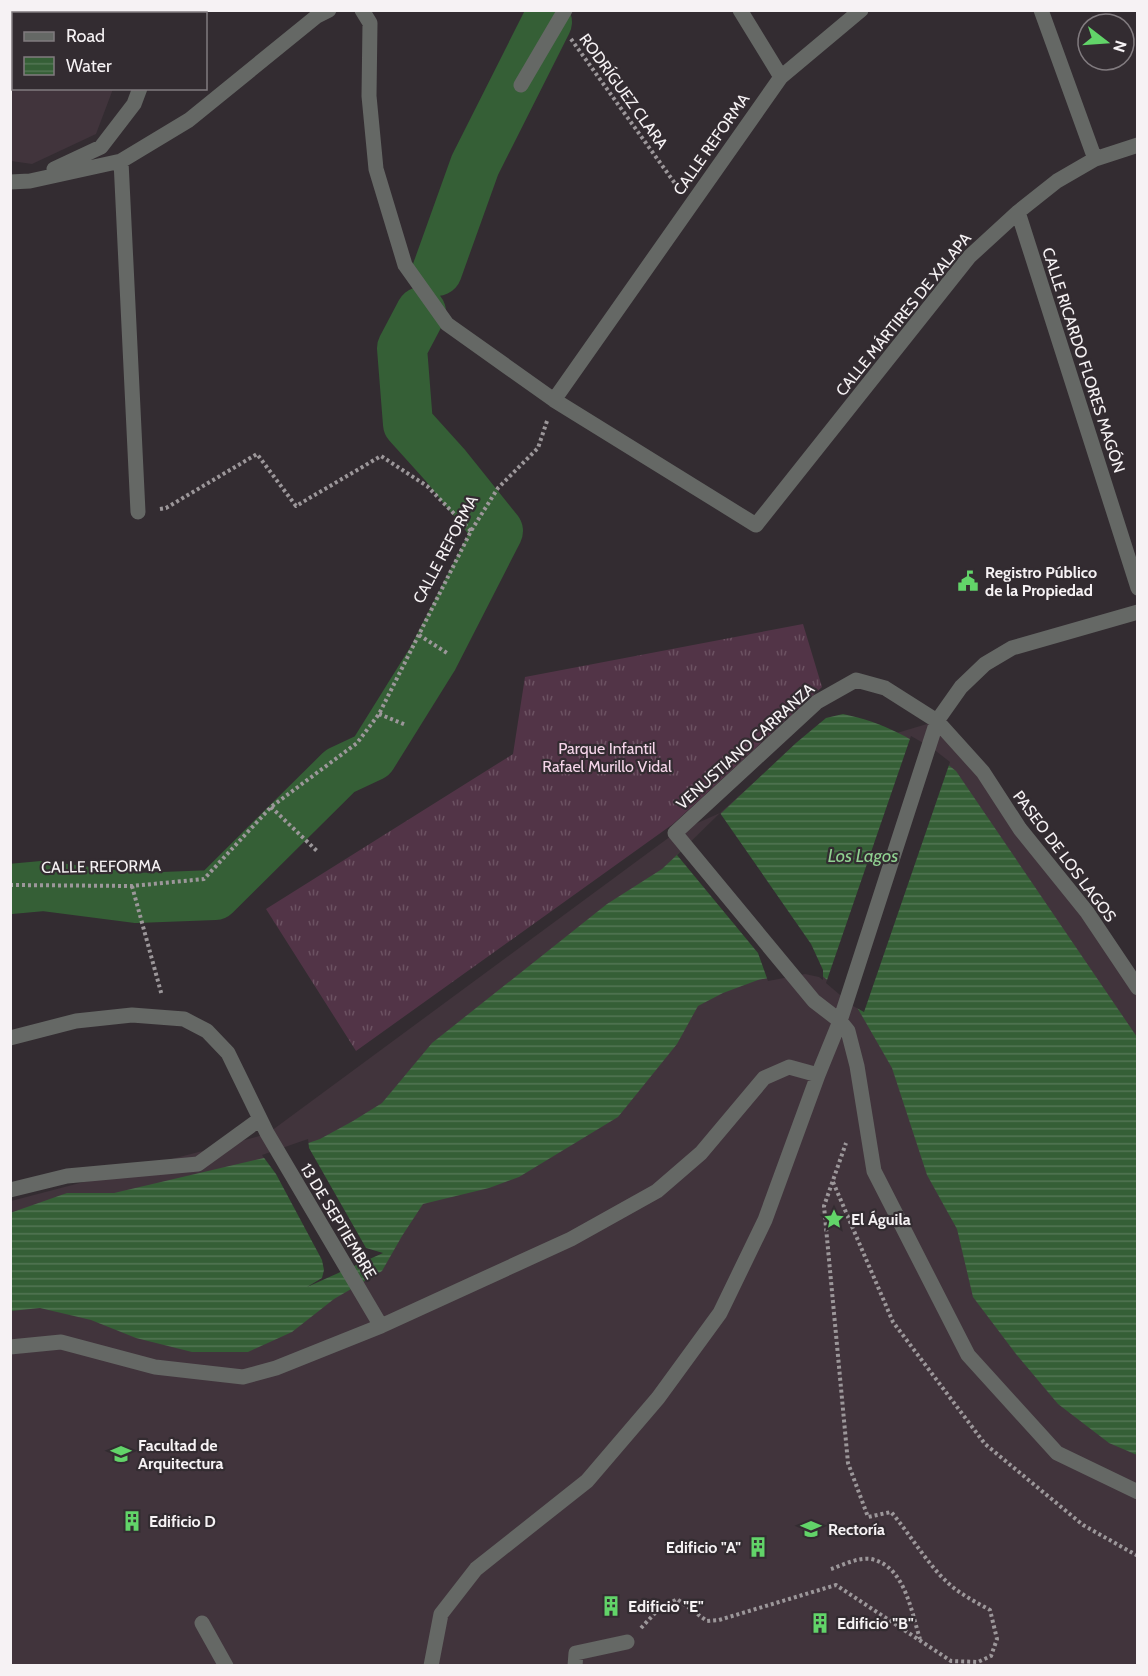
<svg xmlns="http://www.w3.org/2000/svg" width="1148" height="1676" viewBox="0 0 1148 1676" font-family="Cabin,sans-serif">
  <defs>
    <pattern id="grass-tufts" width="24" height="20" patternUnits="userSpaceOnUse" patternTransform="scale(1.5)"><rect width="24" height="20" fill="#523447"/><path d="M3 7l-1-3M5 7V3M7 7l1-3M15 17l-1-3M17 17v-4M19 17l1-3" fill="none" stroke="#6c5262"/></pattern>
    <pattern id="water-rules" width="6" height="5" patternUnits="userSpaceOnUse" patternTransform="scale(1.5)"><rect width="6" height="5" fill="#355f36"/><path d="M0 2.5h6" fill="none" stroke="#537654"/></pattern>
  </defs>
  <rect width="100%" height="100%" fill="#332c31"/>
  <path fill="#41343c" d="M10 11H144L142 14H14V88L113 89 96 134 32 164 11 161Z
    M937 721 1137 989V1665L11 1666V1201L267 1134 675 833 720 813 766 772Z"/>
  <path fill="url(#grass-tufts)" d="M803 624 822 687 673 824 356 1051 266 909 513 754 525 677Z"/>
  <path fill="url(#water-rules)" d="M843 714C887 723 922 743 956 771L1137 1037V1455L1109 1443 1058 1404 1016 1354 973 1297 957 1229 927 1175 892 1068 854 1002 820 974 805 971 758 980 723 993 698 1006 677 1044 618 1117 519 1177 489 1188 423 1204 402 1236 382 1271 334 1299 292 1332 248 1352H192L136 1338 91 1320 40 1308 11 1311 10 1213 67 1193H114L264 1158 320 1139 353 1121 382 1103 432 1043 607 904 662 869 796 743 826 718Z"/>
  <path fill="#332c31" d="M911 736 932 748 950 762 864 1012 853 1006 826 983Z
    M720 813 811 944 823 970V980L819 977 805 974 768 981 758 953 677 855Z
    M308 1139 309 1148 366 1248 383 1253 307 1287 322 1278 324 1270 322 1260 276 1174 262 1155Z"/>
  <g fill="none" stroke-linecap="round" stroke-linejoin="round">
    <path stroke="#355f36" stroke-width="50" d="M437 271 475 165 547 22
      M10 889 43 886 136 898 215 895 340 771 372 756 433 658 498 531 445 465 408 424 402 348 421 312"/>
    <path stroke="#9c979a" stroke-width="4" stroke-dasharray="3 3" stroke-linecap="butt" d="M571 39 679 189
      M160 509 166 508 257 454 296 506 381 456 427 486 471 531
      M419 635 447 653
      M379 714 406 725
      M271 807 317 851
      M10 885 132 886 204 879 271 807 357 743 379 714 471 531 498 488 538 448 547 421
      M132 886 162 996
      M833 1182 893 1322 985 1444 1083 1525 1138 1556
      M831 1569C843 1565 858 1557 871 1559 905 1566 911 1611 920 1639
      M641 1628 656 1612 677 1599 707 1621 719 1620 836 1585 951 1661 978 1662 991 1656 997 1639 990 1610C979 1604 968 1598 958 1591 932 1573 912 1536 891 1512L868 1517 848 1463 824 1206 846 1143"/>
    <path stroke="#656865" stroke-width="15" d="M362 10 370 23 369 96 376 169 405 265 447 324 554 400 756 525 969 257 1018 212 1057 181 1095 159 1138 145
      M740 10 781 77
      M1041 10 1095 159
      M167 14 169 10
      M521 85 565 10
      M121 161 138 512
      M54 169 101 147 134 104 140 88
      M10 182 30 181 121 161 189 120 317 16 329 10
      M1018 212 1138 588
      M554 400 781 77 861 10
      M1138 988 1087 912 1020 829 983 772 937 721 885 688 856 680 817 702 675 833 814 1001 840 1021 848 1031 857 1066 874 1171 968 1355 1057 1453 1138 1492
      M10 1038 76 1021 132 1015 184 1019 207 1031 228 1053 267 1133 381 1326
      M10 1190 67 1176 198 1164 260 1119
      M10 1347 61 1342 155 1367 243 1377 276 1368 381 1326 571 1239 657 1191 701 1153 764 1078 789 1067 818 1075
      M202 1623 226 1666
      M431 1666 441 1614 476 1569 587 1481 658 1398 720 1313 765 1220 818 1075 840 1021 937 721 961 687 985 664 1012 648 1138 612
      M575 1666 576 1653 627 1642"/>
  </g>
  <defs>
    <g id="civic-bare" transform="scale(1.62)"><path d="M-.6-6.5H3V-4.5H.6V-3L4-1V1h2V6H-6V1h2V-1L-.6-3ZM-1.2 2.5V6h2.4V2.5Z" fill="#62d469" stroke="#332c31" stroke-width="2.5" paint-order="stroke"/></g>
    <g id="sight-bare" transform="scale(1.62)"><path d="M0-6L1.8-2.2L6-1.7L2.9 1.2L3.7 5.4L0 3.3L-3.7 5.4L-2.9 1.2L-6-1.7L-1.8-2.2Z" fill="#62d469" stroke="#332c31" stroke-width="2.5" paint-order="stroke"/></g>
    <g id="university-bare" transform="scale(1.62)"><path d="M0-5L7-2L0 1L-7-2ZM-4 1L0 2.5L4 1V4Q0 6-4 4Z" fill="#62d469" stroke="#332c31" stroke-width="2.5" paint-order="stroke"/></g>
    <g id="building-bare" transform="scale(1.62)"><path d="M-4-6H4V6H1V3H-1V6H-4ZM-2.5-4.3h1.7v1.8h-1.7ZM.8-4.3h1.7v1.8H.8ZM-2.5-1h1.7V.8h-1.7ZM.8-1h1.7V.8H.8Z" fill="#62d469" stroke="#332c31" stroke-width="2.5" paint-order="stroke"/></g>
  </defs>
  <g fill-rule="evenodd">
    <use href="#civic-bare" x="968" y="581"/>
    <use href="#sight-bare" x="834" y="1219"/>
    <use href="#university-bare" x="121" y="1454"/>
    <use href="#building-bare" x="132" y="1521"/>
    <use href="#university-bare" x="811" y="1529"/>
    <use href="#building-bare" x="758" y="1547"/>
    <use href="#building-bare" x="611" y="1606"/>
    <use href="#building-bare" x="820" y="1623"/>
  </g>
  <g text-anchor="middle" stroke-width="4.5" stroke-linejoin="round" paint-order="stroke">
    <g font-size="16" fill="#f6f2f4" stroke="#332c31">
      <text transform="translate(624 91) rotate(54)" y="6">RODRÍGUEZ CLARA</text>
      <text transform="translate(711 144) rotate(-55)" y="6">CALLE REFORMA</text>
      <text transform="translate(903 314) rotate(-51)" y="6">CALLE MÁRTIRES DE XALAPA</text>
      <text transform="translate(1084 360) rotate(72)" y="6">CALLE RICARDO FLORES MAGÓN</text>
      <text transform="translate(445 549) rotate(-62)" y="6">CALLE REFORMA</text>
      <text transform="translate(745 746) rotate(-42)" y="6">VENUSTIANO CARRANZA</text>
      <text transform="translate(1065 856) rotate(53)" y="6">PASEO DE LOS LAGOS</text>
      <text transform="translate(101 866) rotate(-1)" y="6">CALLE REFORMA</text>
      <text transform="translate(339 1221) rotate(59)" y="6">13 DE SEPTIEMBRE</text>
    </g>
    <g font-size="16" font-weight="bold" fill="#f6f2f4" stroke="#332c31" text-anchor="start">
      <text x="985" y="578">Registro Público<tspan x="985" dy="18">de la Propiedad</tspan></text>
      <text x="851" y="1225">El Águila</text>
      <text x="138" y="1451">Facultad de<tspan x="138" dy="18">Arquitectura</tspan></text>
      <text x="149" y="1527">Edificio D</text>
      <text x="828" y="1535">Rectoría</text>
      <text x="741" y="1553" text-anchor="end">Edificio "A"</text>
      <text x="628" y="1612">Edificio "E"</text>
      <text x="837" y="1629">Edificio "B"</text>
    </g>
    <g font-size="16" fill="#f5d5e9" stroke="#332c31">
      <text x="607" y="754">Parque Infantil<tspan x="607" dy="18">Rafael Murillo Vidal</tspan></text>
    </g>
    <g font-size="18" font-style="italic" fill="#90d191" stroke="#332c31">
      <text x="863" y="862">Los Lagos</text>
    </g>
  </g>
  <rect width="1148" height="1676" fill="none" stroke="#f6f2f4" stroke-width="24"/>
  <rect x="12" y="12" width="195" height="78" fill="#332c31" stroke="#817b7f" stroke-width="1.5"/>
  <rect x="24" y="32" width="30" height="9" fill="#656865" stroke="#817b7f" stroke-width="1.5"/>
  <text x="66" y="42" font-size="18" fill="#f6f2f4">Road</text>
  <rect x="24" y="57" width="30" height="18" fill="url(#water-rules)" stroke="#817b7f" stroke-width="1.5"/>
  <text x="66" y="72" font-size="18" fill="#f6f2f4">Water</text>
  <g transform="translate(1106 42) rotate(107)"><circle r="28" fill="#332c31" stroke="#817b7f" stroke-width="1.5"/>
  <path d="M0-4.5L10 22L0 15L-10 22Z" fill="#62d469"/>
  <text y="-9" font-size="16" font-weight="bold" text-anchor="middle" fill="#f6f2f4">N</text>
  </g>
</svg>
